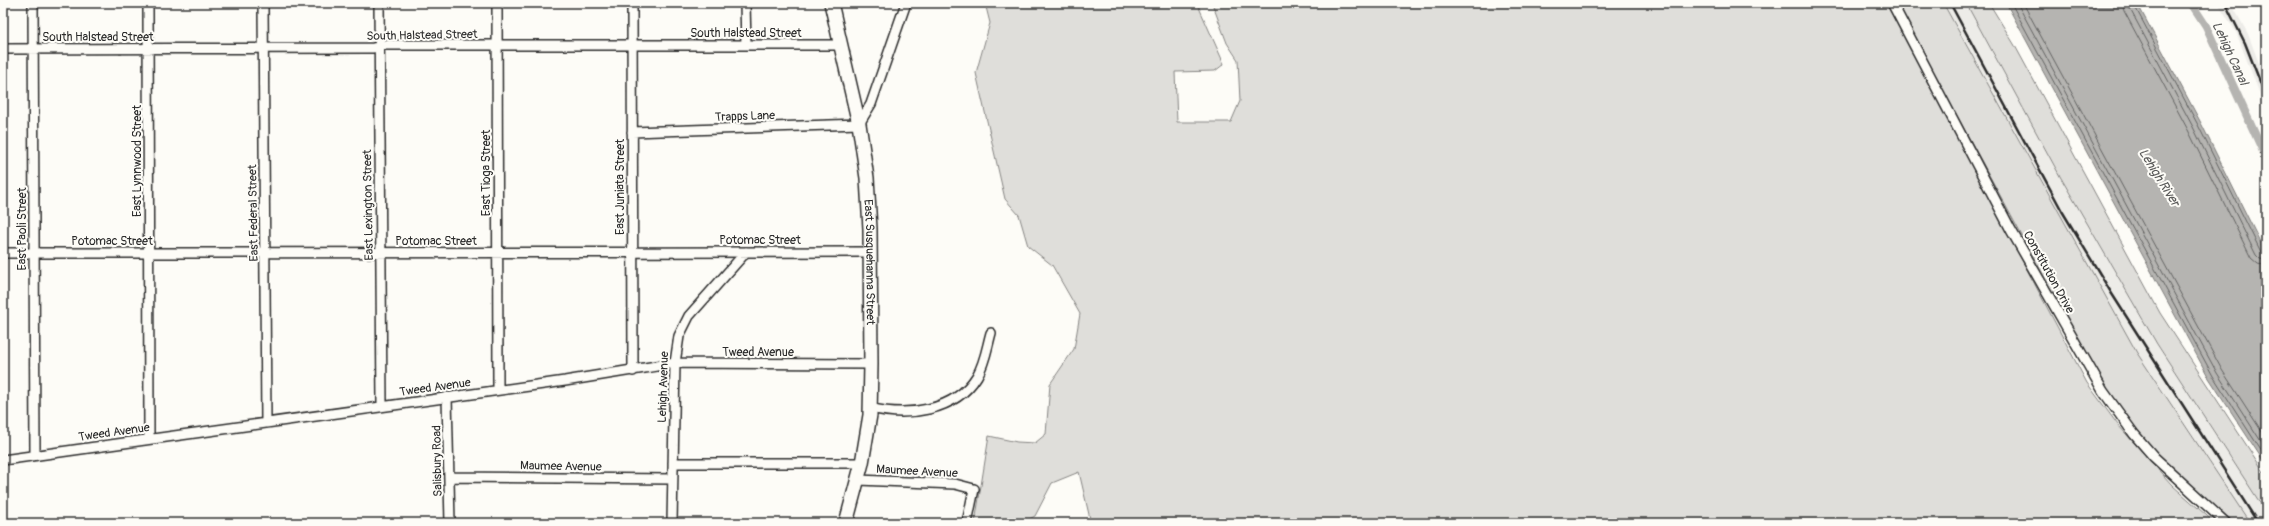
<svg xmlns="http://www.w3.org/2000/svg" width="2269" height="526" viewBox="0 0 2269 526" font-family="Pangolin,sans-serif">
  <rect width="100%" height="100%" fill="#fdfcf7"/>
  <filter id="ink" filterUnits="userSpaceOnUse"><feTurbulence type="fractalNoise" baseFrequency=".025" numOctaves="2"/><feDisplacementMap in="SourceGraphic" scale="8" xChannelSelector="R" yChannelSelector="G"/><feConvolveMatrix kernelMatrix="1 2 1 2 8 2 1 2 1" color-interpolation-filters="sRGB"/></filter>
  <g filter="url(#ink)">
    <path fill="#edece8" d="M1943 3H1966L2061 178 2157 344 2266 512V523H2250L2137 353Z
      M2218 3H2231L2248 34 2266 82V110L2236 32Z"/>
    <path fill="#dfdeda" stroke="#858482" d="M985 3H1197L1224 64 1215 71 1175 72 1177 122H1231L1240 101 1238 60 1227 43 1212 3H1886L2087 383 2118 425 2172 485 2215 523H1091L1079 472 1052 483 1035 516 1022 523H975L989 436 1017 442 1035 443 1046 434 1050 384 1074 349 1080 314 1052 265 1028 246 1019 215 1005 199 976 73 990 23Z
      M1896 3H1943L2137 353 2250 523H2233L2152 450 2100 380Z
      M1966 3H1989L2014 44 2160 313 2266 475V512L2157 344 2061 178Z"/>
    <path fill="#b5b4b1" stroke="#7e7d7b" d="M2006 3H2137L2201 123 2266 254V465L2209 378Z"/>
    <g fill="none" stroke-linecap="round" stroke-linejoin="round">
      <path stroke="#626261" stroke-width="1" d="M2011 3 2213 376 2266 458
        M2017 3 2217 373 2266 449
        M2023 3 2222 370 2266 438
        M2122 3 2124 11 2188 130 2251 258 2258 264 2266 266
        M2128 3 2130 9 2193 127 2256 255 2260 259 2266 260
        M2133 3 2198 125 2261 252 2266 255"/>
      <path stroke="#b5b4b1" stroke-width="8" d="M2191 3 2206 26 2266 158"/>
      <g stroke="#2b2b2b" stroke-width="12">
        <path id="minor" d="M33 3 35 455
          M148 3 149 439
          M263 3 266 423
          M379 3 382 406
          M497 3 498 390
          M632 3 633 371
          M745 3 746 45
          M1892 3 2011 230 2103 391 2134 434 2154 457 2226 523
          M3 49 373 48 385 45H841
          M632 132 859 124 871 104 906 3
          M3 253 870 252
          M447 397 450 523
          M870 408C907 417 955 412 977 376 985 363 987 347 991 333
          M3 460 565 381 675 363 871 364
          M673 463H862
          M449 477 672 479
          M858 480 955 484 974 489 967 523
          M672 523 675 363 679 336 689 316 746 252"/>
      </g>
      <g stroke="#2b2b2b" stroke-width="16">
        <g id="secondary">
          <path id="s1" d="M831 3 859 124 867 178 870 229 871 364 870 415 862 463 846 523"/>
        </g>
      </g>
      <use href="#minor" stroke="#fdfcf7" stroke-width="9"/>
      <use href="#secondary" stroke="#fdfcf7" stroke-width="13"/>
      <path stroke="#2b2b2b" stroke-width="2.5" d="M1950 3 2062 211 2112 294 2258 523
        M2225 3 2245 43 2266 97"/>
    </g>
  </g>
  <g text-anchor="middle" stroke-width="4" stroke-linejoin="round" paint-order="stroke">
    <g font-size="12" fill="#2b2b2b" stroke="#fdfcf7">
      <text x="746" y="37">South Halstead Street</text>
      <text transform="translate(422 35) rotate(-1)" y="4">South Halstead Street</text>
      <text x="98" y="41">South Halstead Street</text>
      <text transform="translate(745 116) rotate(-2)" y="4">Trapps Lane</text>
      <text transform="translate(137 161) rotate(-90)" y="4">East Lynnwood Street</text>
      <text transform="translate(486 173) rotate(-90)" y="4">East Tioga Street</text>
      <text transform="translate(620 187) rotate(-90)" y="4">East Juniata Street</text>
      <text transform="translate(368 205) rotate(-91)" y="4">East Lexington Street</text>
      <text transform="translate(253 213) rotate(-91)" y="4">East Federal Street</text>
      <text transform="translate(22 229) rotate(-90)" y="4">East Paoli Street</text>
      <text x="760" y="244">Potomac Street</text>
      <text x="112" y="245">Potomac Street</text>
      <text x="436" y="245">Potomac Street</text>
      <text dy="4" stroke="none"><textPath href="#s1" startOffset="263">East Susquehanna Street</textPath></text>
      <text transform="translate(2049 272) rotate(61)" y="4">Constitution Drive</text>
      <text x="758" y="356">Tweed Avenue</text>
      <text transform="translate(435 387) rotate(-8)" y="4">Tweed Avenue</text>
      <text transform="translate(663 387) rotate(-88)" y="4">Lehigh Avenue</text>
      <text transform="translate(114 432) rotate(-8)" y="4">Tweed Avenue</text>
      <text transform="translate(437 461) rotate(-91)" y="4">Salisbury Road</text>
      <text transform="translate(561 466) rotate(1)" y="4">Maumee Avenue</text>
      <text transform="translate(917 471) rotate(3)" y="4">Maumee Avenue</text>
    </g>
    <g font-size="13" font-style="italic" fill="#5b5b5a" stroke="#fdfcf7">
      <text transform="translate(2231 53) rotate(65)" y="5">Lehigh Canal</text>
      <text transform="translate(2160 177) rotate(58)" y="5">Lehigh River</text>
    </g>
  </g>
  <rect width="2269" height="526" fill="none" stroke="#fdfcf7" stroke-width="16"/>
  <rect x="8" y="8" width="2253" height="510" fill="none" stroke="#2b2b2b" stroke-width="1.5" filter="url(#ink)"/>
</svg>
